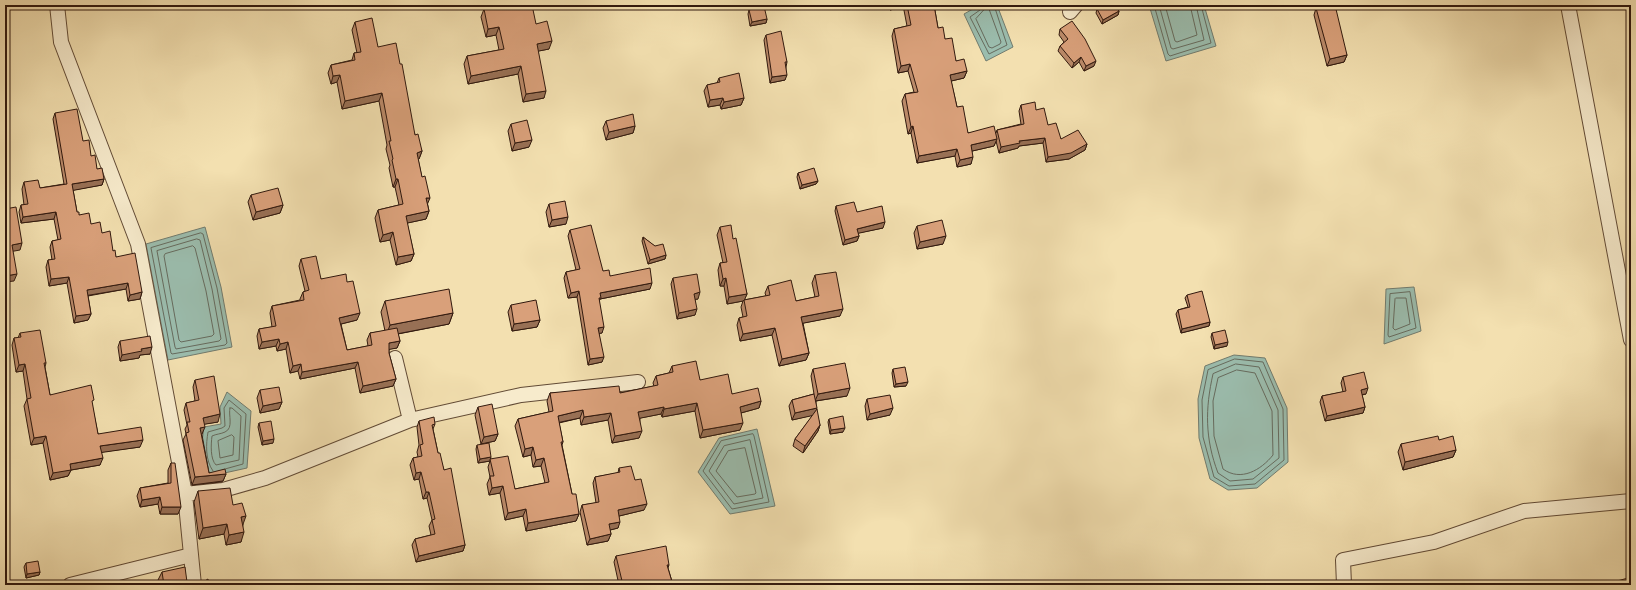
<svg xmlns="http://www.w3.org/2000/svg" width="1636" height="590" viewBox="0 0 1636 590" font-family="'IM FELL French Canon',serif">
  <rect width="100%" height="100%" fill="#f3e0b0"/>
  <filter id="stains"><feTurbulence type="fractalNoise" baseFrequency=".005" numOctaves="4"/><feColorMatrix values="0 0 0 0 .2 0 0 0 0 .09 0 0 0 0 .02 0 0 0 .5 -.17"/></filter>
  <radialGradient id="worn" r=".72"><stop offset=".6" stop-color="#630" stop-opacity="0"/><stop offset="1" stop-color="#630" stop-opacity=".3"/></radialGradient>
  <path fill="#9bbdae" stroke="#717b6e" d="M980 5H997L1013 47 986 61 964 14Z
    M1149 5H1204L1216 46 1166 61Z
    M205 227 221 287 232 347 168 360 146 244Z
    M1414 287 1421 331 1384 344 1386 289Z
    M1234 355 1265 358 1287 408 1288 462 1257 488 1228 490 1210 479 1199 438 1198 399 1205 366Z
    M227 392 251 411 247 468 211 476 204 466 202 442 204 427 221 424 220 407Z
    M757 429 775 506 730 514 698 472 719 438Z"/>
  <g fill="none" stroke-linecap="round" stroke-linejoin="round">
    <path stroke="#666b5e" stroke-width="1" d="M981 5 980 10 970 17 989 54 1007 45 994 5
      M1154 5 1168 54 1170 56 1211 43 1201 5
      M1159 5 1171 48 1173 49 1204 40 1196 5
      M1165 5 1175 41 1177 42 1197 35 1190 5
      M986 8 989 9 1001 42 1000 44 992 48 989 47 976 19Z
      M201 233 203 234 217 288 227 343 225 345 172 354 171 353 151 248Z
      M197 239 200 240 212 289 221 339 219 341 176 349 175 347 157 251Z
      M193 246 195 248 206 291 214 334 212 336 181 342 179 340 164 256 165 254Z
      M1410 292 1416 328 1389 337 1388 335 1390 294Z
      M1396 298H1406L1410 324 1395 330 1393 328 1395 299Z
      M1235 359 1263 362 1283 409 1284 460 1255 484 1229 486 1214 477 1203 437 1202 400 1208 370Z
      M1236 364 1259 367 1278 410 1279 458 1253 479 1230 481 1218 473C1205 439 1205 409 1213 374Z
      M1237 370 1255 373 1272 411 1273 455C1261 470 1241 482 1223 469L1214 436 1213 401 1218 378Z
      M230 408H232L241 416 239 460 216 465C210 459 211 444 212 436 216 434 221 434 225 432 234 428 228 415 230 408Z
      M753 434 754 436 769 502 732 509 703 471 721 441Z
      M232 435 234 437 233 455 220 458 218 441Z
      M750 440 763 498 734 504 709 471 724 446Z
      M745 448 756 493 755 494 737 497 716 471 728 451Z
      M213 471C205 460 206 444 208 432L222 428 225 426 224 408 229 400 246 414 243 464 225 469"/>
    <g stroke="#624b36" stroke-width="16">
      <path id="minor" d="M57 5 61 42 138 244 185 494 194 585
        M1568 5 1631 340
        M1070 12 1076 5
        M395 358 410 420
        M185 494 223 490 265 478 410 420 521 395 638 382
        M70 585 191 555
        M1344 585 1343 560 1434 542 1524 511 1631 501"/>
    </g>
    <use href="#minor" stroke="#f7ebcc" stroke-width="14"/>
  </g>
  <path fill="#bb8a69" stroke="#31190e" d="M889 5H934L938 28 945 39 956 61 967 71 964 78 951 81 957 107 968 133H996L997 130 1021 124 1019 111 1021 105 1036 110 1048 125 1061 139 1087 144 1085 150 1069 159 1046 162 1043 143 1019 146 1018 148 999 153 996 141 994 146 972 151 971 164 957 167 955 156 917 163 911 133 908 134 902 101 905 94 914 92 908 71 898 73 892 36 894 29 907 26 903 5 902 7 890 10Z
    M1316 8 1347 55 1344 62 1327 66 1314 15Z
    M484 9 536 24 549 49 538 51 544 98 523 102 518 74 468 84 464 64 467 56 499 50 496 35 486 37 481 17Z
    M1097 9 1119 11 1118 15 1102 24 1096 13Z
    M749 10 767 19 766 23 750 26 748 14Z
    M355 22 378 47 422 151 419 159H418L429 211 426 219 407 223 414 254 411 261 396 265 390 240 380 242 375 218 378 210 399 205 395 187H393L389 168 390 165 386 149 387 145 379 101 342 109 337 82 331 84 328 73 331 65 352 60 354 53H357L352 30Z
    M1060 29 1094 66 1084 71 1079 62 1072 68 1058 51 1060 46 1064 42 1059 35Z
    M766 35 787 62 786 67 785 80 770 83 764 40Z
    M719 78 744 98 741 105 721 109 720 105 708 107 704 91 707 85 717 83Z
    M55 113 83 141 97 169 104 179 102 185 73 190 77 212 79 215 91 224 102 233 113 251 116 257 142 292 140 299 128 301 126 289 88 296 91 314 88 320 74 323 67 283 49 286 46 267 48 260H52L50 247 52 241 58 240 54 219 21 223 19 212 21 205H24L22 189 24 182 40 188 64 184 53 119Z
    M606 121 635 126 633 133 606 140 603 128Z
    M511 124 529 147 512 151 508 131Z
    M798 173 818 181 816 184 800 189 797 177Z
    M251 195 283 205 280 213 253 220 248 202Z
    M549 204 566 224 549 227 546 212Z
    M836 206 857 212 883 228 858 233 859 236 857 241 843 245 835 211Z
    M917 226 943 244 917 249 914 233Z
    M720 227 733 239 747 294 744 300 766 296 765 293 768 286 796 301 815 297 812 283 815 275 840 316 803 323 809 353 806 360 779 366 772 335 740 341 737 325 739 318 743 317 741 307 743 301 727 304 724 286H720L718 270 720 263H723L717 235Z
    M570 230 603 271 610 276 650 289 600 299 599 301 602 333H599L602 362 588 365 577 297 568 298 564 278 566 272 576 270 568 236Z
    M643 237 666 255 665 259 648 264 642 241Z
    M301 259 321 279 347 282 357 320 341 324 347 350 368 346 367 340 370 333 385 331 381 312 385 301 453 313 449 324 398 334 400 341 397 348 389 349V353L396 379 393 386 360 393 355 368 300 379 298 371 290 373 286 349 277 351 276 346 259 349 257 336 259 329 272 327 270 313 272 306 300 300V299L303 292 305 291 299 266Z
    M673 278 698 299H695V315L677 319 671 284Z
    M1187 295 1210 322 1209 326 1181 333 1176 314 1178 310 1188 307 1185 298Z
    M511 305 540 320 537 327 512 331 508 312Z
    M20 333 46 363 45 367 50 395 92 405 98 434 140 447 101 452 100 465 71 470 68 476 50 480 43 443 31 445 24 406 27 399 23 371 16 372 12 345 14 338H18Z
    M1212 333 1227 346 1214 349 1211 337Z
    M120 341 150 354 140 355 139 358 120 361 118 347Z
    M672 366 700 380 732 394 761 401 759 408 741 413 740 430 700 438 695 411 662 417 661 414 640 418 639 438 612 443 608 420 581 425 580 418 559 423 563 442 562 445 572 494 579 514 576 521 526 531 523 516 505 520 500 493 489 495 487 484 490 477 488 467 490 461 478 463 476 449 477 445 491 459 515 489 545 483 541 466 533 467 531 455 523 457 515 426 518 419 549 412 547 401 550 393H620L654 386 653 383 656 376 669 373Z
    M813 369 847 396 816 401V411L820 425 818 431 803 453 793 446 795 439 813 415 792 420 789 406 792 400 814 394 811 376Z
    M893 369 906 386 894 387 892 373Z
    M1343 377 1366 394 1362 395 1365 407 1363 413 1325 421 1320 402 1322 396 1343 392 1341 383Z
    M195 380 218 422 204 424 202 434V435L209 473 226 474 223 481 221 482 192 485 183 440 186 434 185 429 187 425 184 410 186 403 195 401 193 387Z
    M260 390 282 402 279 409 260 413 257 398Z
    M867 399 890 415 867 420 865 406Z
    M478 407 498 434 495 441 481 444 475 415Z
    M829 419 843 432 830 434 828 422Z
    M419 421 435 424 433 429 438 453 444 470 465 545 463 551 416 562 412 545 415 539 431 535 429 526 432 520 427 498 423 499 419 479 414 480 410 465 413 458 418 457 417 452 419 445 417 427Z
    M259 423 273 443 262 445 258 427Z
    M1439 440 1456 450 1453 457 1403 470 1398 452 1401 444Z
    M171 463 178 514H160L158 504 140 507 137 496 140 488 168 483V470Z
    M619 468 635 480 644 510 619 516 618 528 610 530 611 534 608 541 587 545 580 512 582 505 596 503 593 483 595 477 618 473Z
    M198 491 233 505 243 524 241 542 226 545 224 534 199 539 194 502Z
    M616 556 669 565 668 568 673 585H619L614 562Z
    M26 563 40 572 39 575 26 578 24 567Z
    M162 572 187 582 198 585H209H159L158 580Z"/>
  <path fill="#987055" stroke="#31190e" d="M892 5H903L902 7 890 10Z
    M1489 5H1494L1493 7H1488Z
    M1119 11 1118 15 1102 24 1103 20Z
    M767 19 766 23 750 26 752 22Z
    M499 27 496 35 486 37 488 29Z
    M552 41 549 49 534 52 537 44Z
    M1347 55 1344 62 1327 66 1330 59Z
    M1081 57 1079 62 1072 68 1074 63Z
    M1096 61 1094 66 1084 71 1086 66Z
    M910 64 908 71 898 73 901 66Z
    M521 66 518 74 468 84 471 76Z
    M967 71 964 78 947 82 950 75Z
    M340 75 337 82 331 84 333 76Z
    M787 75 785 80 770 83 772 77Z
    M546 91 544 98 523 102 526 94Z
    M382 93 379 101 342 109 345 101Z
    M723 98 720 105 708 107 710 100Z
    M744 98 741 105 721 109 724 102Z
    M635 126 633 133 606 140 609 132Z
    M913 126 911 133 908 134 911 127Z
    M1045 138 1043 143 1019 146 1018 148 999 153 1001 147 1019 141Z
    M997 139 994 146 968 152 971 145Z
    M532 140 529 147 512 151 515 143Z
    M1087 144 1085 150 1069 159 1046 162 1048 157Z
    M957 149 955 156 917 163 919 156Z
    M422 151 419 159 414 160 417 153Z
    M973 157 971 164 957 167 960 160Z
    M104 179 102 185 70 191 72 184Z
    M396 179H398L395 187H393Z
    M818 181 816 184 800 189 802 185Z
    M426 198H430L427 205Z
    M283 205 280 213 253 220 256 212Z
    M429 211 426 219 403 224 406 216Z
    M56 212 54 219 21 223 23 217Z
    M568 217 566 224 549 227 552 220Z
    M885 222 883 228 855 234 857 229Z
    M393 232 390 240 380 242 383 235Z
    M859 236 857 241 843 245 845 240Z
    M946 236 943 244 917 249 920 242Z
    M22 243 20 250 9 252 12 245Z
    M414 254 411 261 396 265 398 257Z
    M666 255 665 259 648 264 650 260Z
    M17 274 14 281 5 282V276Z
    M69 277 67 283 49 286 51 279Z
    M726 278 724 286H720L723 279Z
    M128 283 126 289 84 296 87 290Z
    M652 283 650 289 600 299 598 303 596 304 600 293Z
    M579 291 577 297 568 298 571 293Z
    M142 292 140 299 128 301 130 295Z
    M700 292 698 299 691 300 694 294Z
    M747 294 744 301V300L743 301 727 304 729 297Z
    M697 309 695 315 677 319 679 313Z
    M843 309 840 316 799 324 801 317Z
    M360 313 357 320 337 325 339 318Z
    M453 313 449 324 386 336 390 325Z
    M91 314 88 320 74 323 76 316Z
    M540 320 537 327 512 331 514 324Z
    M1210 322 1209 326 1181 333 1182 329Z
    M604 327 602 333 596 334 598 328Z
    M775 328 772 335 740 341 743 334Z
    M279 339 276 346 259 349 262 342Z
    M400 341 397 348 386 350 389 343Z
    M288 342 286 349 277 351 280 344Z
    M1228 342 1227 346 1214 349 1215 345Z
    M152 347 150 354 140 355 139 358 120 361 122 355 141 349Z
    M809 353 806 360 779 366 782 359Z
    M604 357 602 362 588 365 590 359Z
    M358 362 355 368 300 379 302 372Z
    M25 364 23 371 16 372 19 365Z
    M301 364 298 371 290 373 293 366Z
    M396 379 393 386 360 393 363 386Z
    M908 382 906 386 894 387 896 384Z
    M850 388 847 396 815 401 818 394Z
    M1368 388 1366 394 1359 395 1361 390Z
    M761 401 759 408 737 414 740 407Z
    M282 402 279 409 260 413 263 406Z
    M697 403 695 411 662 417 664 409Z
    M664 407 661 414 636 419 638 412Z
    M1365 407 1363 413 1325 421 1327 416Z
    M817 408 815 415 792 420 795 413Z
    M893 408 890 415 867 420 870 414Z
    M583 410 580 418 556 423 558 416Z
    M611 413 608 420 581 425 584 417Z
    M220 414 218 422 200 425 203 418Z
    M743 423 740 430 700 438 703 430Z
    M820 425 818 431 803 453 805 446Z
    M205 427 202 434 198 435 200 428Z
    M845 428 843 432 830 434 831 430Z
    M642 431 639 438 612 443 615 436Z
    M498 434 495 441 481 444 484 437Z
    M46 436 43 443 31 445 34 438Z
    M274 439 273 443 262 445 263 441Z
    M143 440 140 447 98 453 100 446Z
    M533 447 531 455 523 457 525 449Z
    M1456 450 1453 457 1403 470 1405 462Z
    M491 457 490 461 478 463 480 459Z
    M103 458 100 465 71 470 68 476 50 480 53 473 70 464Z
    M544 458 541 466 533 467 536 460Z
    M421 472 419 479 414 480 416 473Z
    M226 474 223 481 192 485 195 477Z
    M503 486 500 493 489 495 492 488Z
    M426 492H429L427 498 423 499Z
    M160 497 158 504 140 507 142 500Z
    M647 504 644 510 615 517 618 510Z
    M162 507H181L178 514H160Z
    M526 509 523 516 505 520 508 513Z
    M579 514 576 521 526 531 528 523Z
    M246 516 242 527 241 517Z
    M620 522 618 528 606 531 609 524Z
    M227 524 224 534 199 539 203 528Z
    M244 532 241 542 226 545 229 535Z
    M611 534 608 541 587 545 590 539Z
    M465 545 463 551 416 562 419 556Z
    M40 572 39 575 26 578 27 574Z"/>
  <path fill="#d9a07a" stroke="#31190e" d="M502 5H532L536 24 547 21 552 41 537 44 546 91 526 94 521 66 471 76 467 56 504 49 499 27 488 29 484 9Z
    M907 5H934L938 28 943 27 945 39 952 38 956 61 964 59 967 71 950 75 957 107 963 106 968 133 994 126 997 139 971 145 973 157 960 160 957 149 919 156 913 126 911 127 905 94 918 92 910 64 901 66 894 29 911 25Z
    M1105 5H1115L1119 11 1103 20 1097 9Z
    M1327 5H1335L1347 55 1330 59 1316 8Z
    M764 6 767 19 752 22 749 10Z
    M372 18 378 47 396 43 400 64H402L415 135 418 134 422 151 417 153 422 177 425 176 430 198H426L429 211 406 216 414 254 398 257 393 232 383 235 378 210 403 204 398 179H396L392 160 393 159 389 141H391L382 93 345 101 340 75 333 76 331 65 355 60 354 53 361 52 355 22Z
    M1072 21 1085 39 1096 61 1086 66 1081 57 1074 63 1060 46 1068 39 1060 29Z
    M781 31 787 62H785L787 75 772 77 766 35Z
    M739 73 744 98 724 102 723 98 710 100 707 85 720 82 719 78Z
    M1035 102 1036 110 1044 108 1048 125 1056 123 1061 139 1078 130 1087 144 1071 153 1048 157 1045 138 1019 141 1020 143 1001 147 997 130 1024 124 1021 105Z
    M77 109 83 141 89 140 91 156 95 155 97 169 102 168 104 179 72 184 77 212H79V215L89 213 91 224 100 222 102 233 110 231 113 251 115 250 116 257 135 253 142 292 130 295 128 283 87 290 91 314 76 316 69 277 51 279 48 260 55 259 52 241 61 239 56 212 23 217 21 205 28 204 24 182 38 180 40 188 67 184 55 113Z
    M633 114 635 126 609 132 606 121Z
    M527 120 532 140 515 143 511 124Z
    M814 168 818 181 802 185 798 173Z
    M278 188 283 205 256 212 251 195Z
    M565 201 568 217 552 220 549 204Z
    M854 202 857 212 882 206 885 222 857 229 859 236 845 240 836 206Z
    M16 207 22 243 12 245 17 274 5 276V209Z
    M942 220 946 236 920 242 917 226Z
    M591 225 603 271 609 270 610 276 650 268 652 283 600 293 601 298H599L604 327 598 328 604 357 590 359 579 291 571 293 566 272 580 269 570 230Z
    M731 225 733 239 736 238 747 294 729 297 726 278 723 279 720 263 727 262 720 227Z
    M643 237 655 246 663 244 666 255 650 260Z
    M316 256 321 279 346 274 347 282 353 281 360 313 339 318 347 350 372 345 370 333 397 328 400 341 389 343V353L396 379 363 386 358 362 302 372 301 364 293 366 288 342 280 344 279 339 262 342 259 329 276 326 272 306 304 300 303 292 309 290 301 259Z
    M836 272 843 309 801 317 809 353 782 359 775 328 743 334 739 318 747 316 744 300 770 295 768 286 791 280 796 301 819 296 815 275Z
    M697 274 700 292 694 294 697 309 679 313 673 278Z
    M449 289 453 313 390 325 385 301Z
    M1202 291 1210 322 1182 329 1178 310 1190 307 1187 295Z
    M536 300 540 320 514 324 511 305Z
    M40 330 46 363H44L50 395 91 385 94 400 92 401 98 434 141 427 143 440 100 446 103 458 70 464 71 470 53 473 46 436 34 438 27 399 31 398 25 364 19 365 14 338 21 337 20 333Z
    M1225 330 1228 342 1215 345 1212 333Z
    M150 336 152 347 141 349 142 351 122 355 120 341Z
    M696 361 700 380 728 374 732 394 758 388 761 401 740 407 743 423 703 430 697 403 664 409V407L638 412 642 431 615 436 611 413 584 417 583 410 558 416 563 442H561L572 494H576L579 514 528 523 526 509 508 513 503 486 492 488 490 476H494L490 459 508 456 515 489 549 482 544 458 536 460 533 447 525 449 518 419 553 411 550 393 619 386 620 393 658 385 656 376 673 372 672 366Z
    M845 363 850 388 818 394 813 369Z
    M905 367 908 382 896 384 893 369Z
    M1364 372 1368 388 1361 390 1365 407 1327 416 1322 396 1346 391 1343 377Z
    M214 376 220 414 203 418 205 427 200 428 209 473 225 469 226 474 195 477 186 433 189 432 187 422H190L186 403 199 400 195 380Z
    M279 387 282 402 263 406 260 390Z
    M814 394 817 408 795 413 792 400Z
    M890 395 893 408 870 414 867 399Z
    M492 404 498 434 484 437 478 407Z
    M817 409 820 425 805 446 795 439Z
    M843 416 845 428 831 430 829 419Z
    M434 417 435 424 432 425 438 453H440L444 470 451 468 465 545 419 556 415 539 435 534 432 520 435 519 429 492H426L421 472 416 473 413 458 422 456 420 445 423 444 419 421Z
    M271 421 274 439 263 441 259 423Z
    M1438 436 1439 440 1453 436 1456 450 1405 462 1401 444Z
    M489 443 491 457 480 459 477 445Z
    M171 463H175L181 507H162L160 497 142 500 140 488 171 483Z
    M631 466 635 480 641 479 647 504 618 510 620 522 609 524 611 534 590 539 582 505 599 502 595 477 620 472 619 468Z
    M230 488 233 505 242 503 246 516 241 517 244 532 229 535 227 524 203 528 198 491Z
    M666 546 669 565H667L673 585H623L616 556Z
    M38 561 40 572 27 574 26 563Z
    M185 567 187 582H190L198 585 208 579 209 585H164L162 572Z
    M1628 578 1630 585H1611L1610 583Z"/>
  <rect width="1636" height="590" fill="none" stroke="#f3e0b0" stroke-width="20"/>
  <rect x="6" y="6" width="1624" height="578" fill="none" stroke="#31190e" stroke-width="2"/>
  <rect x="10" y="10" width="1616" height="570" fill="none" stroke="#31190e"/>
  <rect width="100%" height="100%" filter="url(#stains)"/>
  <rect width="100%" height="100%" fill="url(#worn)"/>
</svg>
